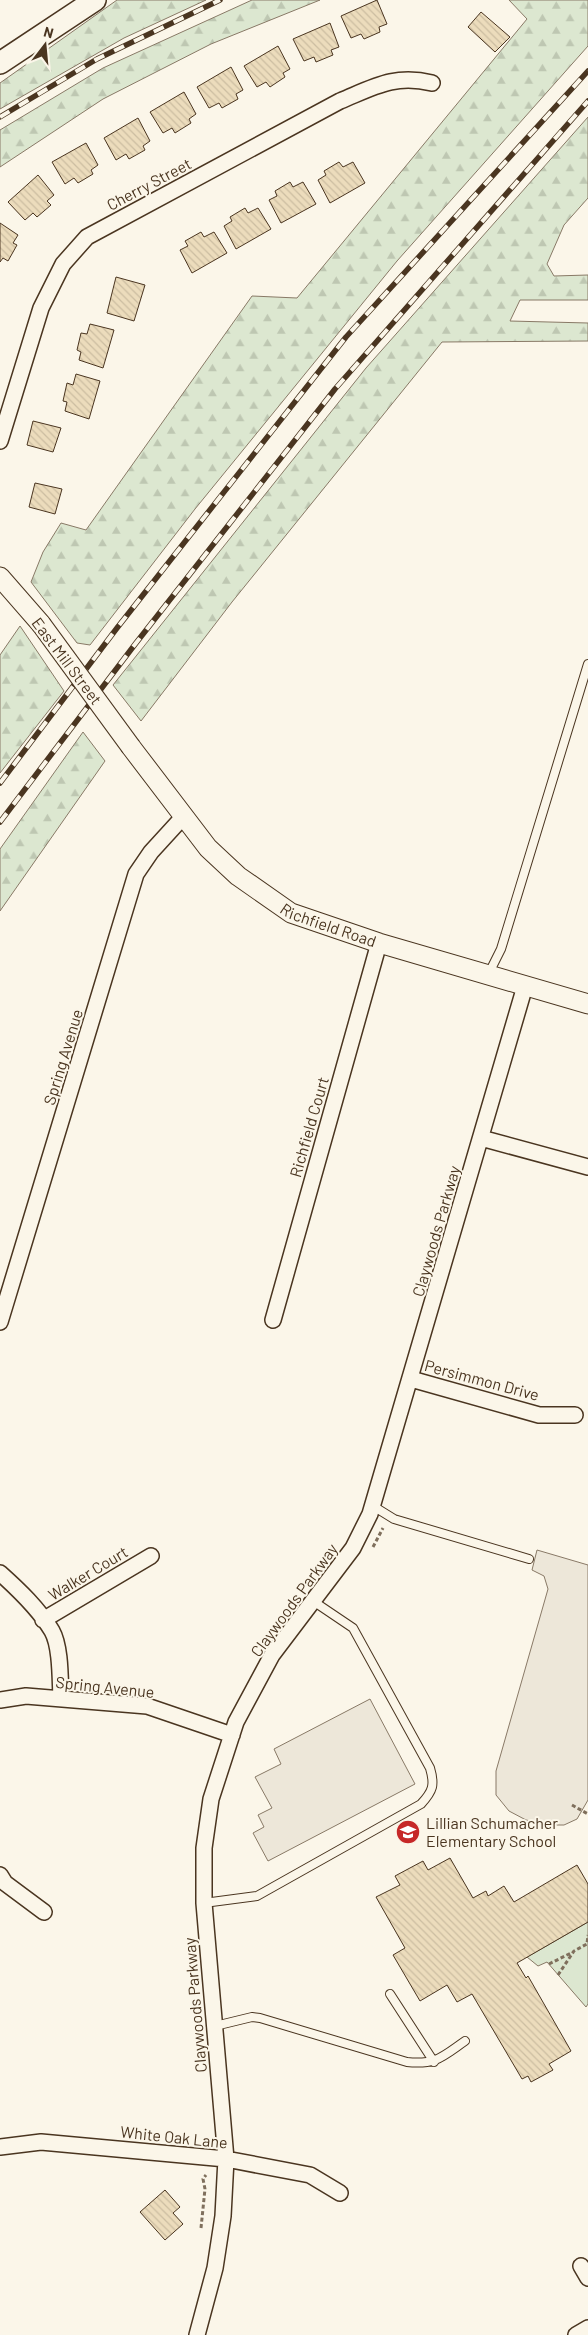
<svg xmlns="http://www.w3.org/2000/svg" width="588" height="2335" viewBox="0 0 588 2335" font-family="Barlow,sans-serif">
  <defs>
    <pattern id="forest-firs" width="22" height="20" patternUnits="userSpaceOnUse" patternTransform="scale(1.25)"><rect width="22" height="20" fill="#dce7d0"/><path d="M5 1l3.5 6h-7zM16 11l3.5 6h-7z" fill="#bec7b2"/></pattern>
    <pattern id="building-back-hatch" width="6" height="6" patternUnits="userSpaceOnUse" patternTransform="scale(1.25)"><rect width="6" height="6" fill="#ecdcbc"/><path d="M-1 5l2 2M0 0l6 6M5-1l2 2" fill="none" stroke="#ccbda1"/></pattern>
  </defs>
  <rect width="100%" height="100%" fill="#fbf6e9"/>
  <path fill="#dce7d0" stroke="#887966" d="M588 1922V2004L586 2007 547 1962 538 1966 527 1957Z"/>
  <path fill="url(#forest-firs)" stroke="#887966" d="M117 0H206L124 38 0 109V83Z
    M252 0H320L211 44 103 99 0 167V130L103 68Z
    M509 0H588V46L397 261 195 509 90 645 77 643 31 582 43 552 61 523 86 530 252 296 297 298 527 19Z
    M588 117V198L564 225 547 264 554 276 588 275V300H520L510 321 588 323V341L442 342 232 602 141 721 113 685 366 368Z
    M20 626 64 691 0 773V655Z
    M83 732 105 761 0 911V849Z"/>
  <path fill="#ede7d9" stroke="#887966" d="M537 1550 588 1565V1800L577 1819 564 1825H550L526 1820 509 1811 496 1795V1771L548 1589 544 1576 532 1570Z
    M370 1699 415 1784 268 1861 253 1833 264 1827 258 1815 272 1808 255 1777 281 1764 274 1749Z"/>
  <path fill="url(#building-back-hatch)" stroke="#4a3520" d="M377 0 387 24 379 27 380 32 364 39 361 34 351 38 341 16Z
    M481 12 510 37 495 52 468 27Z
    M330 23 339 47 331 50 333 55 316 62 314 57 304 61 293 39Z
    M278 46 290 69 283 73 285 77 270 87 266 82 257 87 244 66Z
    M231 67 243 90 236 94 238 99 222 108 219 103 209 108 197 87Z
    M184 92 196 114 189 119 191 123 175 133 172 128 163 133 150 112Z
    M138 118 150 141 143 146 145 150 129 159 126 154 116 160 104 138Z
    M86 143 98 165 91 170 93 174 78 183 74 178 65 184 52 162Z
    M339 162 343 167 353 162 365 183 330 203 318 180 326 175 324 171Z
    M38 175 54 195 47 201 51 205 37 217 33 213 25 220 8 202Z
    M290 182 293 187 303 182 316 204 281 223 269 200 277 196 275 191Z
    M245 208 248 213 258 208 271 229 236 249 224 226 232 221 230 217Z
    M0 223 18 235 13 243 17 245 8 261 3 258 0 262Z
    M201 232 204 237 214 232 227 253 192 273 180 250 188 246 185 241Z
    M116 277 145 285 134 321 107 313Z
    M90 324 114 330 103 368 79 360 81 352 77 350 81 333 87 334Z
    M76 374 100 381 89 419 65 411 67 402 63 401 67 383 73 385Z
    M33 421 61 428 53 452 27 445Z
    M35 483 62 489 55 514 29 507Z
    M450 1858 473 1898 486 1891 488 1896 504 1886 514 1902 577 1865 588 1884V1922L517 1963 526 1978 528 1976 571 2051 549 2064 553 2070 531 2082 528 2076 522 2079 472 1994 457 2002 447 1985 420 2001 393 1955 405 1948 376 1897 400 1885 395 1876 423 1861 428 1870Z
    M165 2190 180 2207 173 2213 183 2224 165 2240 140 2212Z"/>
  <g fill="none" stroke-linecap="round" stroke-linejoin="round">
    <g stroke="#4a3520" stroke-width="10">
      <path id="service" d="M488 975 501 949 588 664
        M373 1506 394 1519 529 1559
        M204 1903 257 1896 421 1804C433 1791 435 1785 430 1768L353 1628 313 1601
        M390 1994 434 2062
        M215 2026 252 2017 260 2018 407 2062C436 2065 442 2057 465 2041"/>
    </g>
    <g stroke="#4a3520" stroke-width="18">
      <path id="minor" d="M0 441 41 308 63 264 87 237 340 101C374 87 394 74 432 83
        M481 1138 588 1167
        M273 1320 379 943
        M0 1322 136 874 151 852 183 817
        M411 1379 539 1415H575
        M0 1573C19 1590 39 1609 52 1631 61 1647 60 1680 61 1699
        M43 1620 151 1556
        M0 1700 26 1696 147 1706 232 1735
        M0 1875 5 1883 44 1912
        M0 2147 41 2142 226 2159 310 2175 340 2193
        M581 2266 588 2278
        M197 2335 215 2268 223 2216 226 2159 204 1903V1848L211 1799 236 1722 272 1655 353 1548 370 1514 525 986
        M576 2335 588 2328"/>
    </g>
    <g stroke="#4a3520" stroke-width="21">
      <g id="tertiary">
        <path d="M0 577 41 624"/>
        <path id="s1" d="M131 747 208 848 238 876 291 913 379 943 588 1004"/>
      </g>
    </g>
    <g stroke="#4a3520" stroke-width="24">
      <path id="secondary" d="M0 63 95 0"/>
    </g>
    <path stroke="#7f6f5c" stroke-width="3" stroke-dasharray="4 2.5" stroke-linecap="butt" d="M373 1547 383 1528
      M572 1805 588 1814
      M549 1964 573 1952
      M558 1975 574 1951 587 1944 588 1935
      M201 2228 205 2189 203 2179 206 2175"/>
    <use href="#service" stroke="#fbf6e9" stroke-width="8"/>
    <use href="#minor" stroke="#fbf6e9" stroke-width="15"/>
    <use href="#tertiary" stroke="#fbf6e9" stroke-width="19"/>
    <use href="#secondary" stroke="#fbf6e9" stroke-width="21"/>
    <g stroke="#4a3520" stroke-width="5.5">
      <path id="rail" d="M0 117 97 59 220 0
        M0 783 117 628 346 337 588 71
        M0 822 136 643 335 389 588 101"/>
    </g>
    <use href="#rail" stroke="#fbf6e9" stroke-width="4" stroke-dasharray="11" stroke-linecap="butt"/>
    <g stroke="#4a3520" stroke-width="21" stroke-linecap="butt">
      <path id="tertiary-bridge" d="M41 624 131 747"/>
    </g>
    <use href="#tertiary-bridge" stroke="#fbf6e9" stroke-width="19"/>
  </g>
  <defs>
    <g id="school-disc" transform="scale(1.25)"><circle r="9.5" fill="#c62828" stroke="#fbf6e9"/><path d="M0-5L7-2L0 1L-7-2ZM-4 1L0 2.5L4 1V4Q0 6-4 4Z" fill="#fff"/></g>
  </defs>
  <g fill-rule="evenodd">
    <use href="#school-disc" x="408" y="1832"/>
  </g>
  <g text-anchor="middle" stroke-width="4" stroke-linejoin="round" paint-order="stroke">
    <g font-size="16" fill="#4a3520" stroke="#fbf6e9">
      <text transform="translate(149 184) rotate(-28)" y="6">Cherry Street</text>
      <text transform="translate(67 661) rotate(53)" y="6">East Mill Street</text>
      <text dy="6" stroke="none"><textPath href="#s1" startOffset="272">Richfield Road</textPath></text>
      <text transform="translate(63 1057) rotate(-73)" y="6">Spring Avenue</text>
      <text transform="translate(309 1127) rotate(-74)" y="6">Richfield Court</text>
      <text transform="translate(436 1231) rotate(-74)" y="6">Claywoods Parkway</text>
      <text transform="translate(482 1380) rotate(15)" y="6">Persimmon Drive</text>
      <text transform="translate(88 1573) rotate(-31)" y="6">Walker Court</text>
      <text transform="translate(294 1600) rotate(-54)" y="6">Claywoods Parkway</text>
      <text transform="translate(105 1687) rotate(6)" y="6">Spring Avenue</text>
      <text transform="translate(195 2005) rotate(-95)" y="6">Claywoods Parkway</text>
      <text transform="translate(174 2137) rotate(6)" y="6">White Oak Lane</text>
    </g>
    <g font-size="16" fill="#4a3520" stroke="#fbf6e9" text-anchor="start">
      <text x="426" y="1829">Lillian Schumacher<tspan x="426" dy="18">Elementary School</tspan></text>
    </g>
  </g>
  <g transform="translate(45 45) rotate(16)" stroke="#fbf6e9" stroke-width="4" paint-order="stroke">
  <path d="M0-4L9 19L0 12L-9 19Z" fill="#4a3520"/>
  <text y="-8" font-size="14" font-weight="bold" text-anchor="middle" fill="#4a3520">N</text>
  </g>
</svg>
